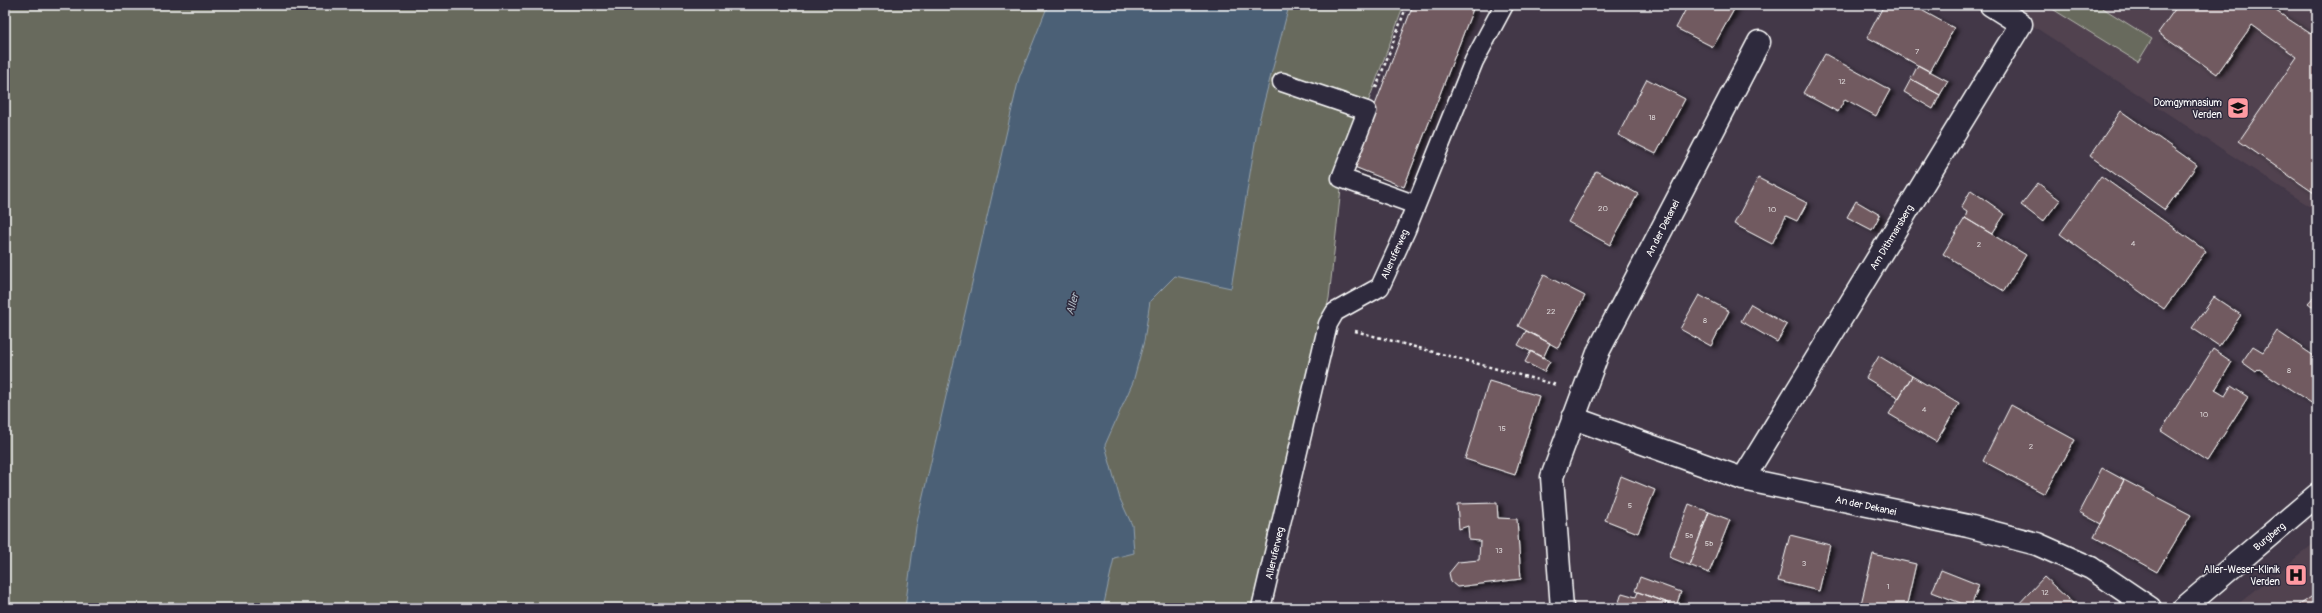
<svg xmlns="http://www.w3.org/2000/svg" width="2322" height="613" viewBox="0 0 2322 613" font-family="Pangolin,sans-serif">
  <defs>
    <filter id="shadow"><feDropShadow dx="4.5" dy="2.5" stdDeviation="2" flood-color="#0009"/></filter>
  </defs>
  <rect width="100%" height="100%" fill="#433848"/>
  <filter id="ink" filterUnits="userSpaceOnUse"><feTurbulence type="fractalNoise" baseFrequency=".025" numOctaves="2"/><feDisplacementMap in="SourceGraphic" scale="8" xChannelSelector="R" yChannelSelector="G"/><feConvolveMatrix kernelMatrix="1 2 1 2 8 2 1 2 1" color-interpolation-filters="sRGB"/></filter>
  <g filter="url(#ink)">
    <path fill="#51424f" d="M2001 5H2317V211Z
      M2317 541V608H2233Z"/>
    <path fill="#686b5d" stroke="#b4b5ae" d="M5 5H1404L1343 170 1329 298 1280 517 1262 608H5Z
      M2046 5H2098L2152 39 2138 62Z"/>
    <path fill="#4b6176" stroke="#93a0ad" d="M1048 5 1289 6 1258 125 1231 288 1175 276 1150 301 1144 341 1133 382 1105 445 1120 499 1132 525 1134 553 1114 558 1103 608H905L916 527 1019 78Z"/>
    <path fill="#715a60" stroke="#fff" filter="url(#shadow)" d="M1413 5H1462L1473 9 1404 187 1352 166Z
      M1688 5 1736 6 1713 47 1676 28Z
      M1884 5H1912L1954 28 1930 72 1867 37Z
      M2178 5H2280L2276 11 2311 34 2317 25V195L2239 141 2297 57 2252 25 2217 74 2158 33Z
      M1825 54 1890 90 1876 116 1845 99 1838 112 1803 93Z
      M1918 65 1948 81 1940 95 1911 79Z
      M1647 79 1685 99 1656 154 1618 135Z
      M1911 79 1940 95 1933 109 1904 92Z
      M2121 111 2197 165 2165 210 2090 156Z
      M1596 171 1638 194 1610 245 1568 222Z
      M2101 176 2206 251 2164 309 2060 234Z
      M1758 178 1807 203 1797 221 1786 216 1772 244 1734 224Z
      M2038 183 2060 200 2043 222 2021 205Z
      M1971 190 2005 214 1992 234 1965 218 1967 212 1961 208Z
      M1856 201 1880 215 1872 230 1847 217Z
      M1965 218 2026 255 2004 291 1943 254Z
      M1544 275 1585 296 1558 348 1518 326Z
      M2317 293V310L2308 303Z
      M1699 295 1729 311 1711 346 1680 329Z
      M2214 297 2241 315 2219 346 2192 328Z
      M1751 304 1787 325 1777 342 1741 321Z
      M1526 331 1550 343 1543 358 1518 345Z
      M2277 331 2317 358 2316 406 2259 369 2256 372 2242 362 2253 346 2263 352Z
      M2213 349 2232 362 2215 390 2225 396 2231 386 2248 397 2207 461 2161 431Z
      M1531 351 1550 361 1544 372 1525 362Z
      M1879 356 1912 376 1899 398 1866 378Z
      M1912 376 1959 404 1936 442 1889 414Z
      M1489 381 1539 396 1515 475 1465 459Z
      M2011 405 2075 440 2045 494 1983 461Z
      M2102 468 2124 480 2101 524 2079 512Z
      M1621 476 1655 490 1638 533 1605 520Z
      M2124 480 2191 515 2157 572 2094 537Z
      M1497 503 1498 518 1517 519 1521 579 1457 587 1451 582 1449 573 1458 562 1479 560 1480 541 1469 540 1468 526 1459 529 1457 504Z
      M1689 504 1709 512 1689 565 1669 557Z
      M1709 512 1730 520 1709 573 1689 565Z
      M1790 535 1830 545 1819 591 1778 581Z
      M1873 554 1916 564 1906 608H1860Z
      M1941 570 1979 585 1971 607 1932 592Z
      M1640 577 1681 592 1676 606 1635 591Z
      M2044 577 2078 608H2015Z
      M1638 592 1666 602 1664 608H1617L1622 593 1636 597Z
      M2317 593V608H2295Z"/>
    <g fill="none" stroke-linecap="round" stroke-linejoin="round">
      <g stroke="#fff" stroke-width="21">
        <path id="service" d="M1282 82 1367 111 1341 178 1416 205
          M1261 608 1328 324 1335 312 1380 287 1406 230 1474 61 1504 5"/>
      </g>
      <g stroke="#fff" stroke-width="25">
        <path id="minor" d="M1573 418 1743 479 1968 526 2037 544 2091 568 2150 608
          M1743 479 2021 24 1991 5
          M1562 608 1552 477 1599 350 1759 42
          M2184 608 2317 495"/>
      </g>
      <path stroke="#fff" stroke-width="2.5" stroke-dasharray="3 3" stroke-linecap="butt" d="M1376 88 1407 5
        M1355 331 1557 385"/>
      <use href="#service" stroke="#2f2a3d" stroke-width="18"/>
      <use href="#minor" stroke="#2f2a3d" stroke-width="22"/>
    </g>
  </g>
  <defs>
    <g id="school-square" transform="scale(1.15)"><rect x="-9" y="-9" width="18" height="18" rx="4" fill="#ff9aa2" stroke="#2f2a3d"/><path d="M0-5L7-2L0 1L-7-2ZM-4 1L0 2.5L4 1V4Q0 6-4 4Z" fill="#111"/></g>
    <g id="hospital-square" transform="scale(1.15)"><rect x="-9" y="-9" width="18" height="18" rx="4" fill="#ff9aa2" stroke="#2f2a3d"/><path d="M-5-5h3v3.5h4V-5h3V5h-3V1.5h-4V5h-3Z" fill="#111"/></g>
  </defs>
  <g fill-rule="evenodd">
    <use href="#school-square" x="2238" y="108"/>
    <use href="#hospital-square" x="2296" y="575"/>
  </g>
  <g text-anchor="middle" stroke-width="3" stroke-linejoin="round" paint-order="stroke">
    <g font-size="8" fill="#dcd6d7">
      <text x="1917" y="54">7</text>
      <text x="1842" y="84">12</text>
      <text x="1652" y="120">18</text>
      <text x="1603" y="211">20</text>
      <text x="1772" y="212">10</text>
      <text x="2133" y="246">4</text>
      <text x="1979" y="247">2</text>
      <text x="1551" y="314">22</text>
      <text x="1705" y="323">8</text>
      <text x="2289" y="373">8</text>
      <text x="1924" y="412">4</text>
      <text x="2204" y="417">10</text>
      <text x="1502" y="431">15</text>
      <text x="2031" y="449">2</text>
      <text x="1630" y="508">5</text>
      <text x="1689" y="538">5a</text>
      <text x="1709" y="546">5b</text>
      <text x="1499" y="553">13</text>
      <text x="1804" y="566">3</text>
      <text x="1888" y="589">1</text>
      <text x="2045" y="595">12</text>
    </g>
    <g font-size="10" fill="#fff" stroke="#2f2a3d" text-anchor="end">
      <text x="2222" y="106">Domgymnasium<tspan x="2222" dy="12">Verden</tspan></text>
      <text x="2280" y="573">Aller-Weser-Klinik<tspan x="2280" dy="12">Verden</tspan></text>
    </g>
    <g font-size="10" fill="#fff" stroke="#2f2a3d">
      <text transform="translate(1662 228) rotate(-63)" y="4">An der Dekanei</text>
      <text transform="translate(1891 237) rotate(-59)" y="4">Am Dithmarsberg</text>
      <text transform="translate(1394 254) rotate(-66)" y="4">Alleruferweg</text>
      <text transform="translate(1866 505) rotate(12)" y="4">An der Dekanei</text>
      <text transform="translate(2269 536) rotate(-40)" y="4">Burgberg</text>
      <text transform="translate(1274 553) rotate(-77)" y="4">Alleruferweg</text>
    </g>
    <g font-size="11" font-style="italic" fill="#aeb8c1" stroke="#2f2a3d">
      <text transform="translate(1072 304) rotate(-75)" y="4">Aller</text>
    </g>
  </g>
  <rect width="2322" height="613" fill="none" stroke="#2f2a3d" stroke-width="20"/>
  <rect x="10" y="10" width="2302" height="593" fill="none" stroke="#fff" stroke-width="1.5" filter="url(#ink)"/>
</svg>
